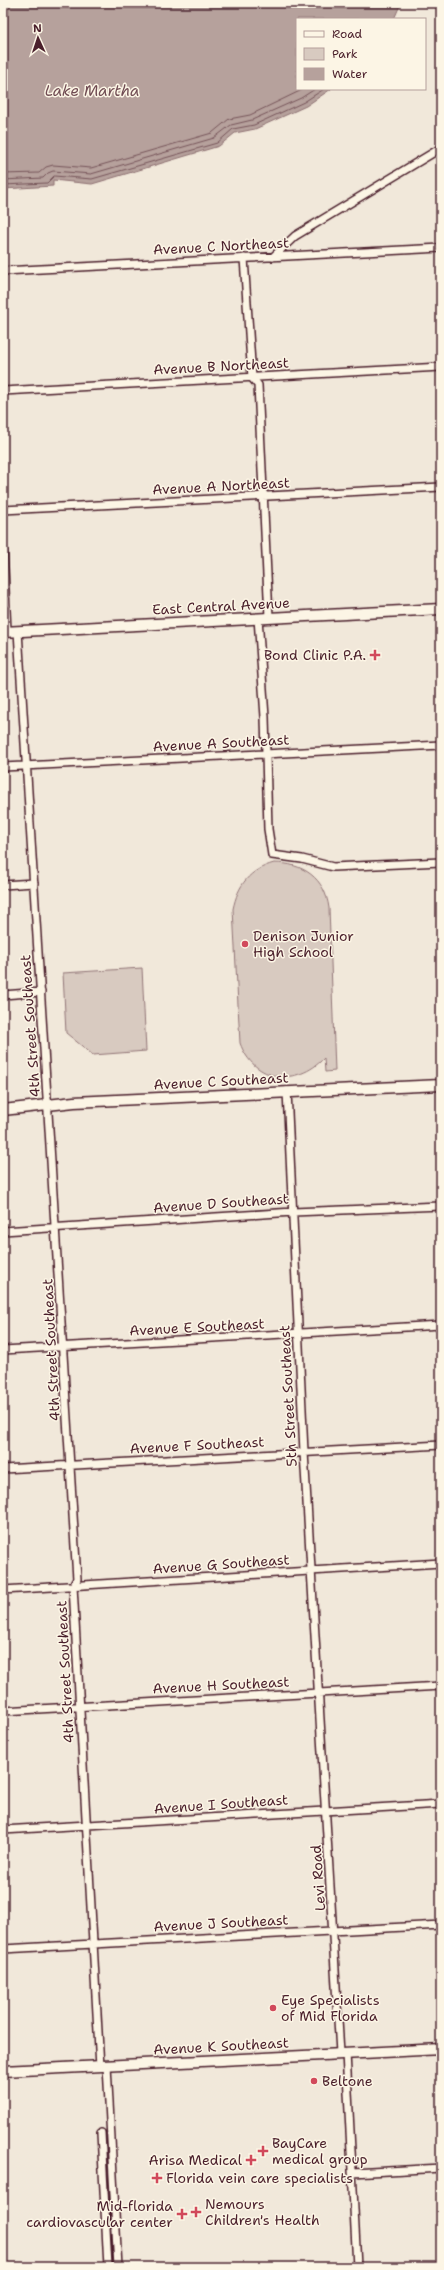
<svg xmlns="http://www.w3.org/2000/svg" width="444" height="2270" viewBox="0 0 444 2270" font-family="'Shantell Sans',sans-serif">
  <rect width="100%" height="100%" fill="#f1e8da"/>
  <filter id="ink" filterUnits="userSpaceOnUse"><feTurbulence type="fractalNoise" baseFrequency=".025" numOctaves="2"/><feDisplacementMap in="SourceGraphic" scale="8" xChannelSelector="R" yChannelSelector="G"/><feConvolveMatrix kernelMatrix="1 2 1 2 8 2 1 2 1" color-interpolation-filters="sRGB"/></filter>
  <g filter="url(#ink)">
    <path fill="#d8cac0" stroke="#917476" d="M274 863C303 863 325 878 329 908L335 1071 325 1072 324 1058C297 1087 254 1082 240 1043L233 909C238 885 249 870 274 863Z
      M142 968 146 1051 93 1055 66 1033 63 973Z"/>
    <path fill="#b6a19c" stroke="#8b6d6f" d="M3 3H401L394 19H297V89H331L306 106 255 129 235 133 219 146 92 184 53 180V186L3 189Z"/>
    <g fill="none" stroke-linecap="round" stroke-linejoin="round">
      <path stroke="#755358" stroke-width="1" d="M3 174 39 173 46 167 53 165 91 168 212 133 229 119 250 115 304 89
        M3 180 43 178 48 173 53 171 91 174 214 138 231 125 252 120 301 98 315 89
        M3 185 47 183 54 176 92 179 217 143 233 129 254 125 304 102 324 89"/>
      <g stroke="#4a1f2b" stroke-width="10">
        <path id="street" d="M273 257 295 236 441 148
          M244 258 252 378 258 385 269 617
          M3 271 441 248
          M3 391 441 367
          M3 510 441 487
          M3 546 7 631
          M258 618 265 717 268 829 272 855 302 859 333 867 441 862
          M18 631 77 1579 73 1586 100 2067
          M3 767 441 745
          M3 885 34 883
          M3 995 41 992
          M287 1091 304 1452 340 2053
          M3 1231 293 1212 441 1206
          M3 1350 441 1325
          M3 1469 441 1445
          M3 1590 441 1563
          M3 1711 441 1686
          M3 1830 441 1804
          M3 1949 441 1925
          M346 2053 357 2267
          M107 2066 118 2267
          M101 2133 108 2267
          M353 2173 441 2168"/>
      </g>
      <g stroke="#4a1f2b" stroke-width="13">
        <path id="secondary" d="M3 632 441 609
          M3 1110 74 1102 441 1085
          M3 2071 441 2049"/>
      </g>
      <use href="#street" stroke="#fcf5e5" stroke-width="7"/>
      <use href="#secondary" stroke="#fcf5e5" stroke-width="10"/>
    </g>
  </g>
  <g fill="#d1495b" stroke="#fcf5e5" stroke-width="1.5">
    <path d="M373 649h4v4h4v4h-4v4h-4v-4h-4v-4h4z"/>
    <circle cx="245" cy="944" r="4"/>
    <circle cx="273" cy="2008" r="4"/>
    <circle cx="314" cy="2081" r="4"/>
    <path d="M261 2145h4v4h4v4h-4v4h-4v-4h-4v-4h4z"/>
    <path d="M249 2154h4v4h4v4h-4v4h-4v-4h-4v-4h4z"/>
    <path d="M155 2172h4v4h4v4h-4v4h-4v-4h-4v-4h4z"/>
    <path d="M194 2206h4v4h4v4h-4v4h-4v-4h-4v-4h4z"/>
    <path d="M180 2208h4v4h4v4h-4v4h-4v-4h-4v-4h4z"/>
  </g>
  <g text-anchor="middle" stroke-width="3" stroke-linejoin="round" paint-order="stroke">
    <g font-size="14" fill="#4a1f2b" stroke="#fcf5e5">
      <text transform="translate(221 246) rotate(-3)" y="5">Avenue C Northeast</text>
      <text transform="translate(221 366) rotate(-3)" y="5">Avenue B Northeast</text>
      <text transform="translate(221 486) rotate(-3)" y="5">Avenue A Northeast</text>
      <text transform="translate(221 606) rotate(-3)" y="5">East Central Avenue</text>
      <text transform="translate(221 743) rotate(-3)" y="5">Avenue A Southeast</text>
      <text transform="translate(30 1026) rotate(-94)" y="5">4th Street Southeast</text>
      <text transform="translate(221 1081) rotate(-3)" y="5">Avenue C Southeast</text>
      <text transform="translate(221 1203) rotate(-4)" y="5">Avenue D Southeast</text>
      <text transform="translate(197 1327) rotate(-3)" y="5">Avenue E Southeast</text>
      <text transform="translate(51 1350) rotate(-93)" y="5">4th Street Southeast</text>
      <text transform="translate(288 1396) rotate(-93)" y="5">5th Street Southeast</text>
      <text transform="translate(197 1445) rotate(-3)" y="5">Avenue F Southeast</text>
      <text transform="translate(221 1564) rotate(-4)" y="5">Avenue G Southeast</text>
      <text transform="translate(65 1672) rotate(-93)" y="5">4th Street Southeast</text>
      <text transform="translate(221 1685) rotate(-3)" y="5">Avenue H Southeast</text>
      <text transform="translate(221 1804) rotate(-4)" y="5">Avenue I Southeast</text>
      <text transform="translate(318 1878) rotate(-94)" y="5">Levi Road</text>
      <text transform="translate(221 1923) rotate(-3)" y="5">Avenue J Southeast</text>
      <text transform="translate(221 2046) rotate(-3)" y="5">Avenue K Southeast</text>
    </g>
    <g font-size="14" fill="#4a1f2b" stroke="#fcf5e5" text-anchor="start">
      <text x="366" y="660" text-anchor="end">Bond Clinic P.A.</text>
      <text x="253" y="941">Denison Junior<tspan x="253" dy="16">High School</tspan></text>
      <text x="281" y="2005">Eye Specialists<tspan x="281" dy="16">of Mid Florida</tspan></text>
      <text x="322" y="2086">Beltone</text>
      <text x="272" y="2148">BayCare<tspan x="272" dy="16">medical group</tspan></text>
      <text x="242" y="2165" text-anchor="end">Arisa Medical</text>
      <text x="166" y="2183">Florida vein care specialists</text>
      <text x="205" y="2209">Nemours<tspan x="205" dy="16">Children's Health</tspan></text>
      <text x="173" y="2211" text-anchor="end">Mid-florida<tspan x="173" dy="16">cardiovascular center</tspan></text>
    </g>
    <g font-size="15" font-style="italic" fill="#704c53" stroke="#fcf5e5">
      <text x="92" y="96">Lake Martha</text>
    </g>
  </g>
  <rect width="444" height="2270" fill="none" stroke="#fcf5e5" stroke-width="16"/>
  <rect x="8" y="8" width="428" height="2254" fill="none" stroke="#4a1f2b" stroke-width="1.5" filter="url(#ink)"/>
  <rect x="296" y="18" width="130" height="72" fill="#fcf5e5" stroke="#b59f9b"/>
  <rect x="304" y="31" width="20" height="6" fill="#fcf5e5" stroke="#b59f9b"/>
  <text x="332" y="38" font-size="12" fill="#4a1f2b">Road</text>
  <rect x="304" y="48" width="20" height="12" fill="#d8cac0" stroke="#b59f9b"/>
  <text x="332" y="58" font-size="12" fill="#4a1f2b">Park</text>
  <rect x="304" y="68" width="20" height="12" fill="#b6a19c" stroke="#b59f9b"/>
  <text x="332" y="78" font-size="12" fill="#4a1f2b">Water</text>
  <g transform="translate(38 38) rotate(357)" stroke="#fcf5e5" stroke-width="3" paint-order="stroke">
  <path d="M0-3L7 15L0 10L-7 15Z" fill="#4a1f2b"/>
  <text y="-6" font-size="11" font-weight="bold" text-anchor="middle" fill="#4a1f2b">N</text>
  </g>
</svg>
